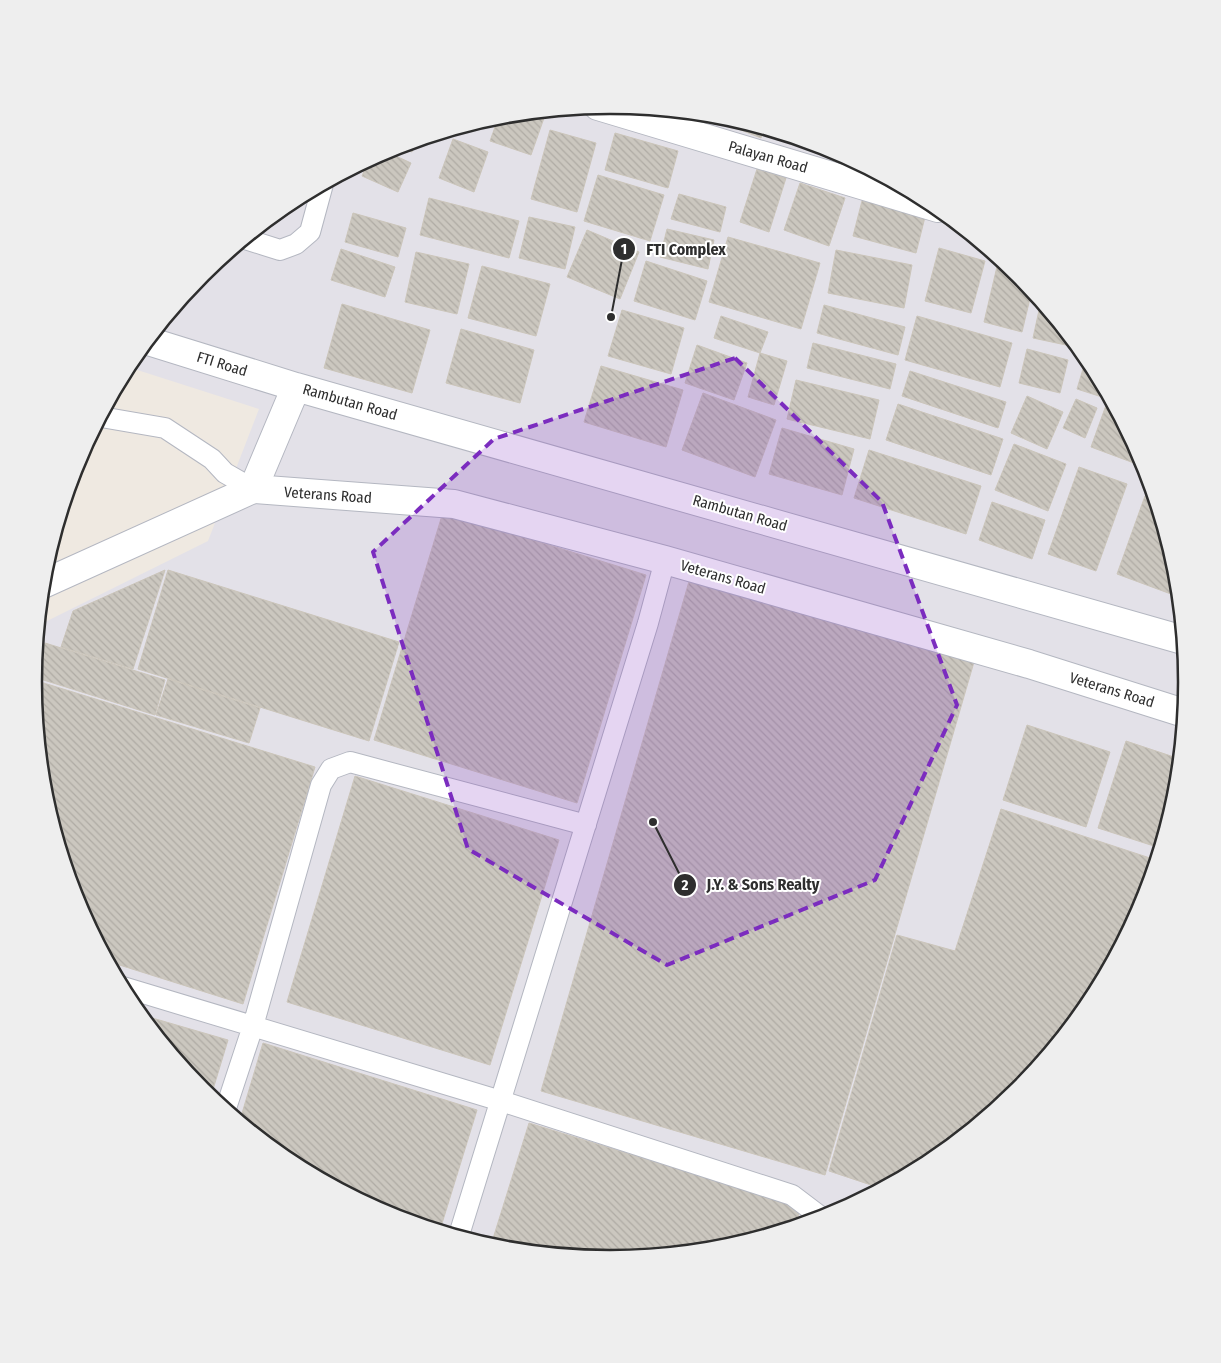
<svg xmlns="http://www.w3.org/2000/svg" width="1221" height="1363" viewBox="0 0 1221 1363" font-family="'Fira Sans Condensed',sans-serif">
  <defs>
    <pattern id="building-back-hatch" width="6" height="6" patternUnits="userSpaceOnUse" patternTransform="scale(1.25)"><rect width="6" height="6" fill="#cbc7bf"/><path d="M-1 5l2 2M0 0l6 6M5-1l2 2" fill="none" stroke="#afaba4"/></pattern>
  </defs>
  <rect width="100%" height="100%" fill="#efe9e1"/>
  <path fill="#e3e1e8" d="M611 105 723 116 831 149 931 202 1019 274 1090 361 1143 461 1176 569 1187 682 1176 794 1143 902 1090 1002 1018 1090 931 1161 831 1214 723 1247 610 1258 498 1247 390 1214 290 1161 202 1089 131 1002 78 902 45 794 34 681 39 625 208 541 259 409 128 367 203 273 290 202 390 149 498 116Z"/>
  <path fill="url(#building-back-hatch)" stroke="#cbc5ba" d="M530 113 544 118 531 155 490 141 499 116Z
    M698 113 723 116 765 129 761 138Z
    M550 130 596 143 577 212 531 199Z
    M778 132 829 148 826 157 776 137Z
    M615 133 678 151 668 188 605 170Z
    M453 139 488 152 474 192 439 178Z
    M417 140 412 152 399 146Z
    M385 151 411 163 398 192 362 176 369 160Z
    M840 153 874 172 838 158Z
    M757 169 786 178 769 232 740 222Z
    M598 175 664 195 650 241 584 221Z
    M800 183 845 198 829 246 784 230Z
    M679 194 726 207 720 232 671 219Z
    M863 197 926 213 916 253 853 236Z
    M429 198 519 221 509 258 420 235Z
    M353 213 406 228 398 257 345 242Z
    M529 217 575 227 565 269 519 258Z
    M667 229 714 240 708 269 660 257Z
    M587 230 639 252 620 299 567 277Z
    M728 237 820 263 801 329 709 302Z
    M939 248 985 261 971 313 925 301Z
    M341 249 395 267 385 297 331 280Z
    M836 250 912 265 904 308 828 293Z
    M416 252 469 264 457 314 405 302Z
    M999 258 1019 274 1032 290 1022 332 984 322Z
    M646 261 707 281 695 320 634 301Z
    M482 266 550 284 536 336 468 318Z
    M1041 301 1080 348 1033 338Z
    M342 304 430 330 412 393 324 368Z
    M824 305 905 327 898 355 817 333Z
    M622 310 684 328 671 374 608 356Z
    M721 316 768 332 760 353 714 338Z
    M917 316 1012 343 1000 387 905 360Z
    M461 329 534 350 520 403 446 383Z
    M813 343 896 364 890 389 807 368Z
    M697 345 747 363 734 400 685 383Z
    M1027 349 1068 360 1060 393 1019 383Z
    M760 353 787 361 774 405 748 397Z
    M1086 359 1090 361 1105 389 1102 397 1077 389Z
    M601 366 683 390 666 447 584 422Z
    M910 371 1006 402 998 428 902 396Z
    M796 380 879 400 870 439 787 419Z
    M703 393 776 420 755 477 682 450Z
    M1027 396 1063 412 1047 449 1011 433Z
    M1109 397 1143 461 1142 466 1091 447Z
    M1076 399 1097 408 1085 438 1063 428Z
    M898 404 1003 439 991 475 886 440Z
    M782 428 854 449 842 495 769 474Z
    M1014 444 1066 464 1048 511 995 490Z
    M869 450 981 486 966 534 854 498Z
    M1079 467 1127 484 1096 571 1048 554Z
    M1145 496 1155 500 1176 569 1179 597 1117 574Z
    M992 502 1045 520 1032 559 979 540Z
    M443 512 646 575 577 803 374 740Z
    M165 570 133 669 61 647 73 611Z
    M168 570 399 642 369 741 138 669Z
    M690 578 974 662 825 1175 541 1091Z
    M45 643 165 680 155 715 34 677Z
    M168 679 260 708 249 743 156 715Z
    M34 680 315 767 243 1004 110 962 78 902 45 794Z
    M1027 725 1110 752 1086 827 1003 800Z
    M1126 741 1180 759 1176 794 1160 848 1098 828Z
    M355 776 559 840 490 1065 287 1002Z
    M1001 809 1156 860 1143 902 1090 1002 1018 1090 931 1161 880 1188 829 1171 897 935 955 951Z
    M142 1015 228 1040 211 1096 202 1089Z
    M263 1043 477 1110 440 1230 390 1214 290 1161 240 1120Z
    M529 1123 801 1207 795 1225 723 1247 610 1258 491 1245Z"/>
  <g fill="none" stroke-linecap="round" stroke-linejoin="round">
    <g stroke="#b4b7c1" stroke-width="22">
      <path id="service" d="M245 239 280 250 296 244 310 232 323 184
        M101 417 165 428 212 459 225 473 253 489
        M123 987 501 1101 792 1195 821 1217
        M226 1108 253 1026 321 785 331 769 350 762 586 825
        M459 1235 648 623 665 560"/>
    </g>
    <g stroke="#b4b7c1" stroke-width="30">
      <path id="minor" d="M598 106 938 208
        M253 489 454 504 665 560 1029 664 1184 713"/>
    </g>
    <g stroke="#b4b7c1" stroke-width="30">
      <path id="tertiary" d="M148 341 296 387 1183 640
        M43 584 253 489 296 387"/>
    </g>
    <use href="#service" stroke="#fff" stroke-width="20"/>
    <use href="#minor" stroke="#fff" stroke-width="28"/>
    <use href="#tertiary" stroke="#fff" stroke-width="28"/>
  </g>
  <path fill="#7b2cbf" fill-opacity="0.2" stroke="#7b2cbf" stroke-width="4" stroke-dasharray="10 6" stroke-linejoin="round" d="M735 358 882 502 957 705 875 880 667 965 468 849 373 552 494 439Z"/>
  <g text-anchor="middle" stroke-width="4" stroke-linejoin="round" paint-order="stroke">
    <g font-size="15" fill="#2e2e2e" stroke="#fff">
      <text transform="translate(768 157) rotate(16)" y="5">Palayan Road</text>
      <text transform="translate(222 364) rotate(17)" y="5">FTI Road</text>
      <text transform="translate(350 402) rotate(16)" y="5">Rambutan Road</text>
      <text transform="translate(328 495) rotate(4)" y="5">Veterans Road</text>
      <text transform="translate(740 513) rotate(16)" y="5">Rambutan Road</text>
      <text transform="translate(723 577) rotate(16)" y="5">Veterans Road</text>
      <text transform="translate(1112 690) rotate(17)" y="5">Veterans Road</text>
    </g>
  </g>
  <path d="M0 0H1221V1363H0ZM42 682a568 568 0 1 1 1136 0a568 568 0 1 1-1136 0Z" fill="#eee" fill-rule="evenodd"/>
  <path fill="none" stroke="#2e2e2e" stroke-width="2.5" d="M42 682a568 568 0 1 1 1136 0a568 568 0 1 1-1136 0Z"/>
  <path fill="none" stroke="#2e2e2e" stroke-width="2" d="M611 317L624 249M653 822L685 885"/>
  <g fill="#2e2e2e" stroke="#fff" stroke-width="2">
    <circle cx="611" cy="317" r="5"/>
    <circle cx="653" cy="822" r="5"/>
    <circle cx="624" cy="249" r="12"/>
    <circle cx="685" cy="885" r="12"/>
  </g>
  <g font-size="15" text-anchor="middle" font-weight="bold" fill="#fff">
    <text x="624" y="254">1</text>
    <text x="685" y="890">2</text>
  </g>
  <g font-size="16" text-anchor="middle" font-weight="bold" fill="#2e2e2e" stroke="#fff" stroke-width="4" stroke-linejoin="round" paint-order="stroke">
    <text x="686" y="255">FTI Complex</text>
    <text x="763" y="890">J.Y. &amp; Sons Realty</text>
  </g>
</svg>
